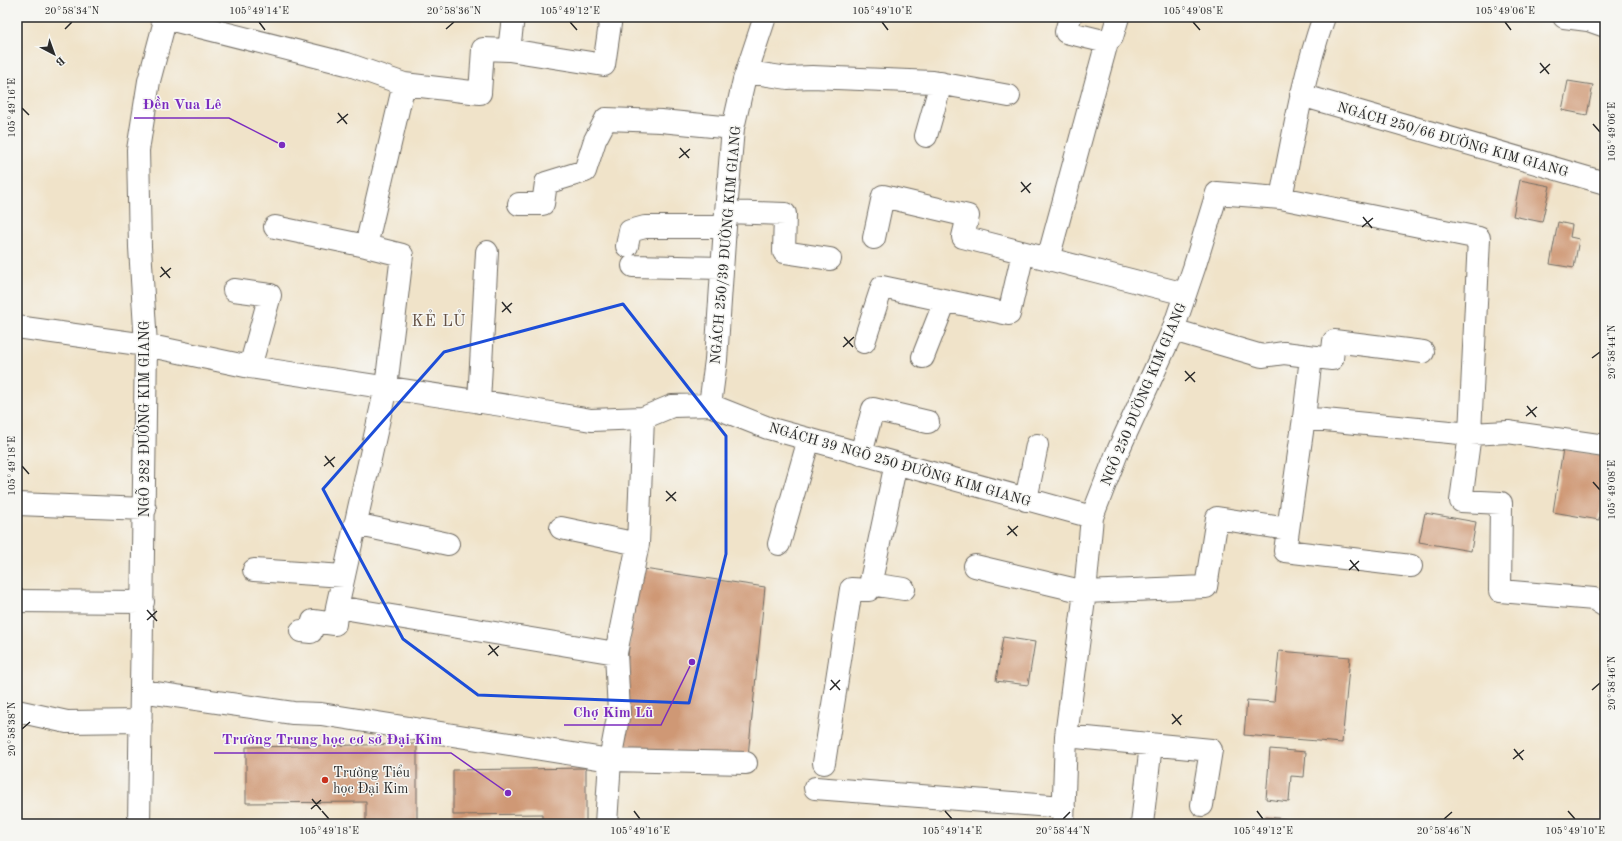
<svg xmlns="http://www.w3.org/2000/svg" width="1622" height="841" viewBox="0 0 1622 841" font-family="'Old Standard TT',serif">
  <rect width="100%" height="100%" fill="#f6f6f2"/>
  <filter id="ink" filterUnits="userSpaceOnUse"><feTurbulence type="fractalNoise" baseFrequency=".025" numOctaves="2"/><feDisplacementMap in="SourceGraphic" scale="8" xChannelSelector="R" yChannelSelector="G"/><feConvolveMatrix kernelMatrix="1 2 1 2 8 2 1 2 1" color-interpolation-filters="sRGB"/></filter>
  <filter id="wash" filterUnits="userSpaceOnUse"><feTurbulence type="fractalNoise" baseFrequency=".012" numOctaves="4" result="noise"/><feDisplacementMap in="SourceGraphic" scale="16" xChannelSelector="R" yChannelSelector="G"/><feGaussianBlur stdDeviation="0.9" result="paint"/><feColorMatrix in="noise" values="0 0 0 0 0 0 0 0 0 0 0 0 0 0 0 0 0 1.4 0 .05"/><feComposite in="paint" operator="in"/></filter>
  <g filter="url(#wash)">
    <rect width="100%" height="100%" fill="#f0e3c9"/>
    <g id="blocks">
      <path fill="#cf9875" d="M1568 81 1593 85 1587 115 1562 110Z
        M1520 180 1550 186 1542 222 1513 216Z
        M1558 222 1572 225 1570 237 1579 239 1574 268 1550 264Z
        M1563 449 1605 456V484L1599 520 1553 512Z
        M1425 513 1476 522 1471 551 1419 542Z
        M637 568 765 587 748 756 618 754Z
        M1003 637 1035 642 1028 685 996 681Z
        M1279 651 1350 657 1342 743 1244 735 1247 700 1274 702Z
        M417 744V824H366V802L246 803V747Z
        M1270 749 1306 752 1304 777 1291 776 1289 802 1266 799Z
        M586 768V824H542V814L453 815V770Z
        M1265 817 1286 819V824H1264Z"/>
    </g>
  </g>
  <g filter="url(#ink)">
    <use href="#blocks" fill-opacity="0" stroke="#706b62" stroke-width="1"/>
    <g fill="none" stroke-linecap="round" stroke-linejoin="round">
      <g stroke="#706b62" stroke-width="24">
        <path id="minor" d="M161 17 347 64 404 84 480 93 483 49 509 50 604 65 611 17
          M1070 17 1066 32 1107 42
          M1564 17 1588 20 1605 26
          M509 50 513 17
          M747 72 788 78 812 77 933 82 1009 96
          M1301 95 1605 183
          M926 136 941 83
          M1281 198 1479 238 1470 434 1461 501 1501 503 1500 591 1594 599 1605 606
          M519 204H543L546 183 585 171 595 140 606 119 661 121 733 128
          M726 212 785 214 784 252 830 259
          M275 227 366 246
          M874 238 883 196 968 216 963 237 1185 294
          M627 246 630 231 645 227H725
          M1048 259 1107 42 1112 37 1118 17
          M633 266 722 268
          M234 290 270 295 250 367
          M17 327 146 345 250 367 515 407 591 420 643 418 672 406 710 405 768 428 1092 517
          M1173 330 1262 356 1284 353 1332 359 1334 341 1423 352
          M864 342 882 287 1009 314 1023 253
          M923 357 945 301
          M1311 357 1304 418 1470 434 1508 432 1605 446
          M479 402 487 252
          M710 405 716 360 726 212 733 128 744 80 765 17
          M1304 418 1285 551 1411 566
          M861 454 873 409 928 422
          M1026 500 1037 445
          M17 504 145 509
          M355 524 448 544
          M561 528 638 544
          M779 544 809 439
          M975 566 1085 592 1206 587 1217 518 1288 529
          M254 570 344 576
          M870 584 904 589
          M17 601 143 602
          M337 607 616 653
          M301 631 311 632 313 621 335 624 337 607 386 387 402 255 366 246 404 84
          M141 691 293 713 321 714 610 760 746 763
          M17 711 67 722 141 721
          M1066 736 1211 750 1202 805
          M824 763 851 589 869 590 896 463
          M815 788 1064 807
          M139 824 146 345 140 247 138 150 149 81 166 17
          M606 824 610 760 619 712 616 653 638 544 643 418
          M1063 824 1066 736 1085 592 1092 517 1117 453 1173 330 1194 268 1217 193 1281 198C1293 137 1303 76 1324 17
          M1142 824 1151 744"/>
      </g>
      <use href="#minor" stroke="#fff" stroke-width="22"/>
    </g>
  </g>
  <path fill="none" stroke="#1d4ed8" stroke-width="3" stroke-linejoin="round" d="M623 304 726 436V554L689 703 478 695 403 639 323 489 444 352Z"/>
  <path fill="none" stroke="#2b2b2b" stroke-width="1.5" d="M259 22 265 30M570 22 577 30M882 22 888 30M1193 22 1200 30M1505 22 1511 30M65 29 72 22M446 29 454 22M1540 63 1549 74M1540 73 1550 64M22 108 29 115M338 113 347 124M337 123 348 114M1593 124 1600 132M680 148 689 158M679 158 690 149M1021 182 1030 193M1021 192 1031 183M1363 217 1372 228M1362 227 1373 218M161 267 170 278M160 277 171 268M502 302 511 313M502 312 512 303M844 337 853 347M843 347 854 337M1592 358 1600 352M1185 371 1195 382M1185 381 1195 372M1527 406 1536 417M1526 416 1537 407M325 456 334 467M22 466 29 474M324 466 335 457M1593 482 1600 490M666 491 676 501M666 501 676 492M1008 526 1017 536M1007 535 1018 526M1350 560 1359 571M1349 570 1359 561M147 610 157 621M147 620 157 611M489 645 498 656M488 655 499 646M831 680 840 690M830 690 840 680M1592 690 1600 683M1172 714 1181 725M1172 724 1182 715M22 729 30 722M1514 749 1523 760M1513 759 1524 750M312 799 321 810M311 809 321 800M322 811 329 819M634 811 640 819M945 811 952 819M1257 811 1263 819M1568 811 1575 819M1063 819 1070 812M1444 819 1452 812"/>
  <circle fill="#c8321e" stroke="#f6f6f2" stroke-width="1.5" cx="325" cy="780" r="4"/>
  <g text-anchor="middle" stroke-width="3" stroke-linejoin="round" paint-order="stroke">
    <g font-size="14" fill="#2b2b2b" stroke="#f6f6f2">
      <text transform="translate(1453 139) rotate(16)" y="5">NGÁCH 250/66 ĐƯỜNG KIM GIANG</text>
      <text transform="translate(725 245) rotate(-85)" y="5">NGÁCH 250/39 ĐƯỜNG KIM GIANG</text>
      <text transform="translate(1143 394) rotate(-67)" y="5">NGÕ 250 ĐƯỜNG KIM GIANG</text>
      <text transform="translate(144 419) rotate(-90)" y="5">NGÕ 282 ĐƯỜNG KIM GIANG</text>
      <text transform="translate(900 464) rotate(16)" y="5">NGÁCH 39 NGÕ 250 ĐƯỜNG KIM GIANG</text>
    </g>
    <g font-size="14" fill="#2b2b2b" stroke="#f6f6f2" text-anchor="start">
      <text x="333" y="777">Trường Tiểu<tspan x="333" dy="16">học Đại Kim</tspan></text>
    </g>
    <g font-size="16" letter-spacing="1" fill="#645145" stroke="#f6f6f2">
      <text x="439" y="326">KẺ LỦ</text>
    </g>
  </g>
  <path fill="none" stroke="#7b2cbf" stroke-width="1.5" d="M282 145L229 118H134M692 662L661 725H564M508 793L451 753H214"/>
  <g fill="#7b2cbf" stroke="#f6f6f2" stroke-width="1.5">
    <circle cx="282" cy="145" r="4"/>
    <circle cx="692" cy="662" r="4"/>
    <circle cx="508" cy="793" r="4"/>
  </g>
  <g font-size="15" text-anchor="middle" font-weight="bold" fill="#7b2cbf" stroke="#f6f6f2" stroke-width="3" stroke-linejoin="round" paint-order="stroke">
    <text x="182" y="109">Đền Vua Lê</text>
    <text x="613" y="717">Chợ Kim Lũ</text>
    <text x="332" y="744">Trường Trung học cơ sở Đại Kim</text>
  </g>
  <rect width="1622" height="841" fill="none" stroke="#f6f6f2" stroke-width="44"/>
  <g transform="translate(54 54) rotate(139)" stroke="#f6f6f2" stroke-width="3" paint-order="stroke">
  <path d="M0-3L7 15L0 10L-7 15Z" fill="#2b2b2b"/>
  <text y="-6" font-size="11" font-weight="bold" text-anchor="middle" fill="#2b2b2b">B</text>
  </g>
  <rect x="22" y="22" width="1578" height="797" fill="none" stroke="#2b2b2b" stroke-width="1.5"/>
  <g font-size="10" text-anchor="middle" fill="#2b2b2b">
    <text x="72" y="14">20°58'34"N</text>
    <text x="259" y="14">105°49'14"E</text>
    <text x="454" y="14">20°58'36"N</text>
    <text x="570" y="14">105°49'12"E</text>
    <text x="882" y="14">105°49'10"E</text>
    <text x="1193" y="14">105°49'08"E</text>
    <text x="1505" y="14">105°49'06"E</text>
    <text transform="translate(11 108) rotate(-90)" y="4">105°49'16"E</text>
    <text transform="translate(1611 132) rotate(-90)" y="4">105°49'06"E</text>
    <text transform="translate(1611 352) rotate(-90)" y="4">20°58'44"N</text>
    <text transform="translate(11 466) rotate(-90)" y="4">105°49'18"E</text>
    <text transform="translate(1611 490) rotate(-90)" y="4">105°49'08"E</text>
    <text transform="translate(1611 683) rotate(-90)" y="4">20°58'46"N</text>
    <text transform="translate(11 729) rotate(-90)" y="4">20°58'38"N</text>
    <text x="329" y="834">105°49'18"E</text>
    <text x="640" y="834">105°49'16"E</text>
    <text x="952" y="834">105°49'14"E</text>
    <text x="1063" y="834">20°58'44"N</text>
    <text x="1263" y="834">105°49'12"E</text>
    <text x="1444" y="834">20°58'46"N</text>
    <text x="1575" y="834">105°49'10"E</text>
  </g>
</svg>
